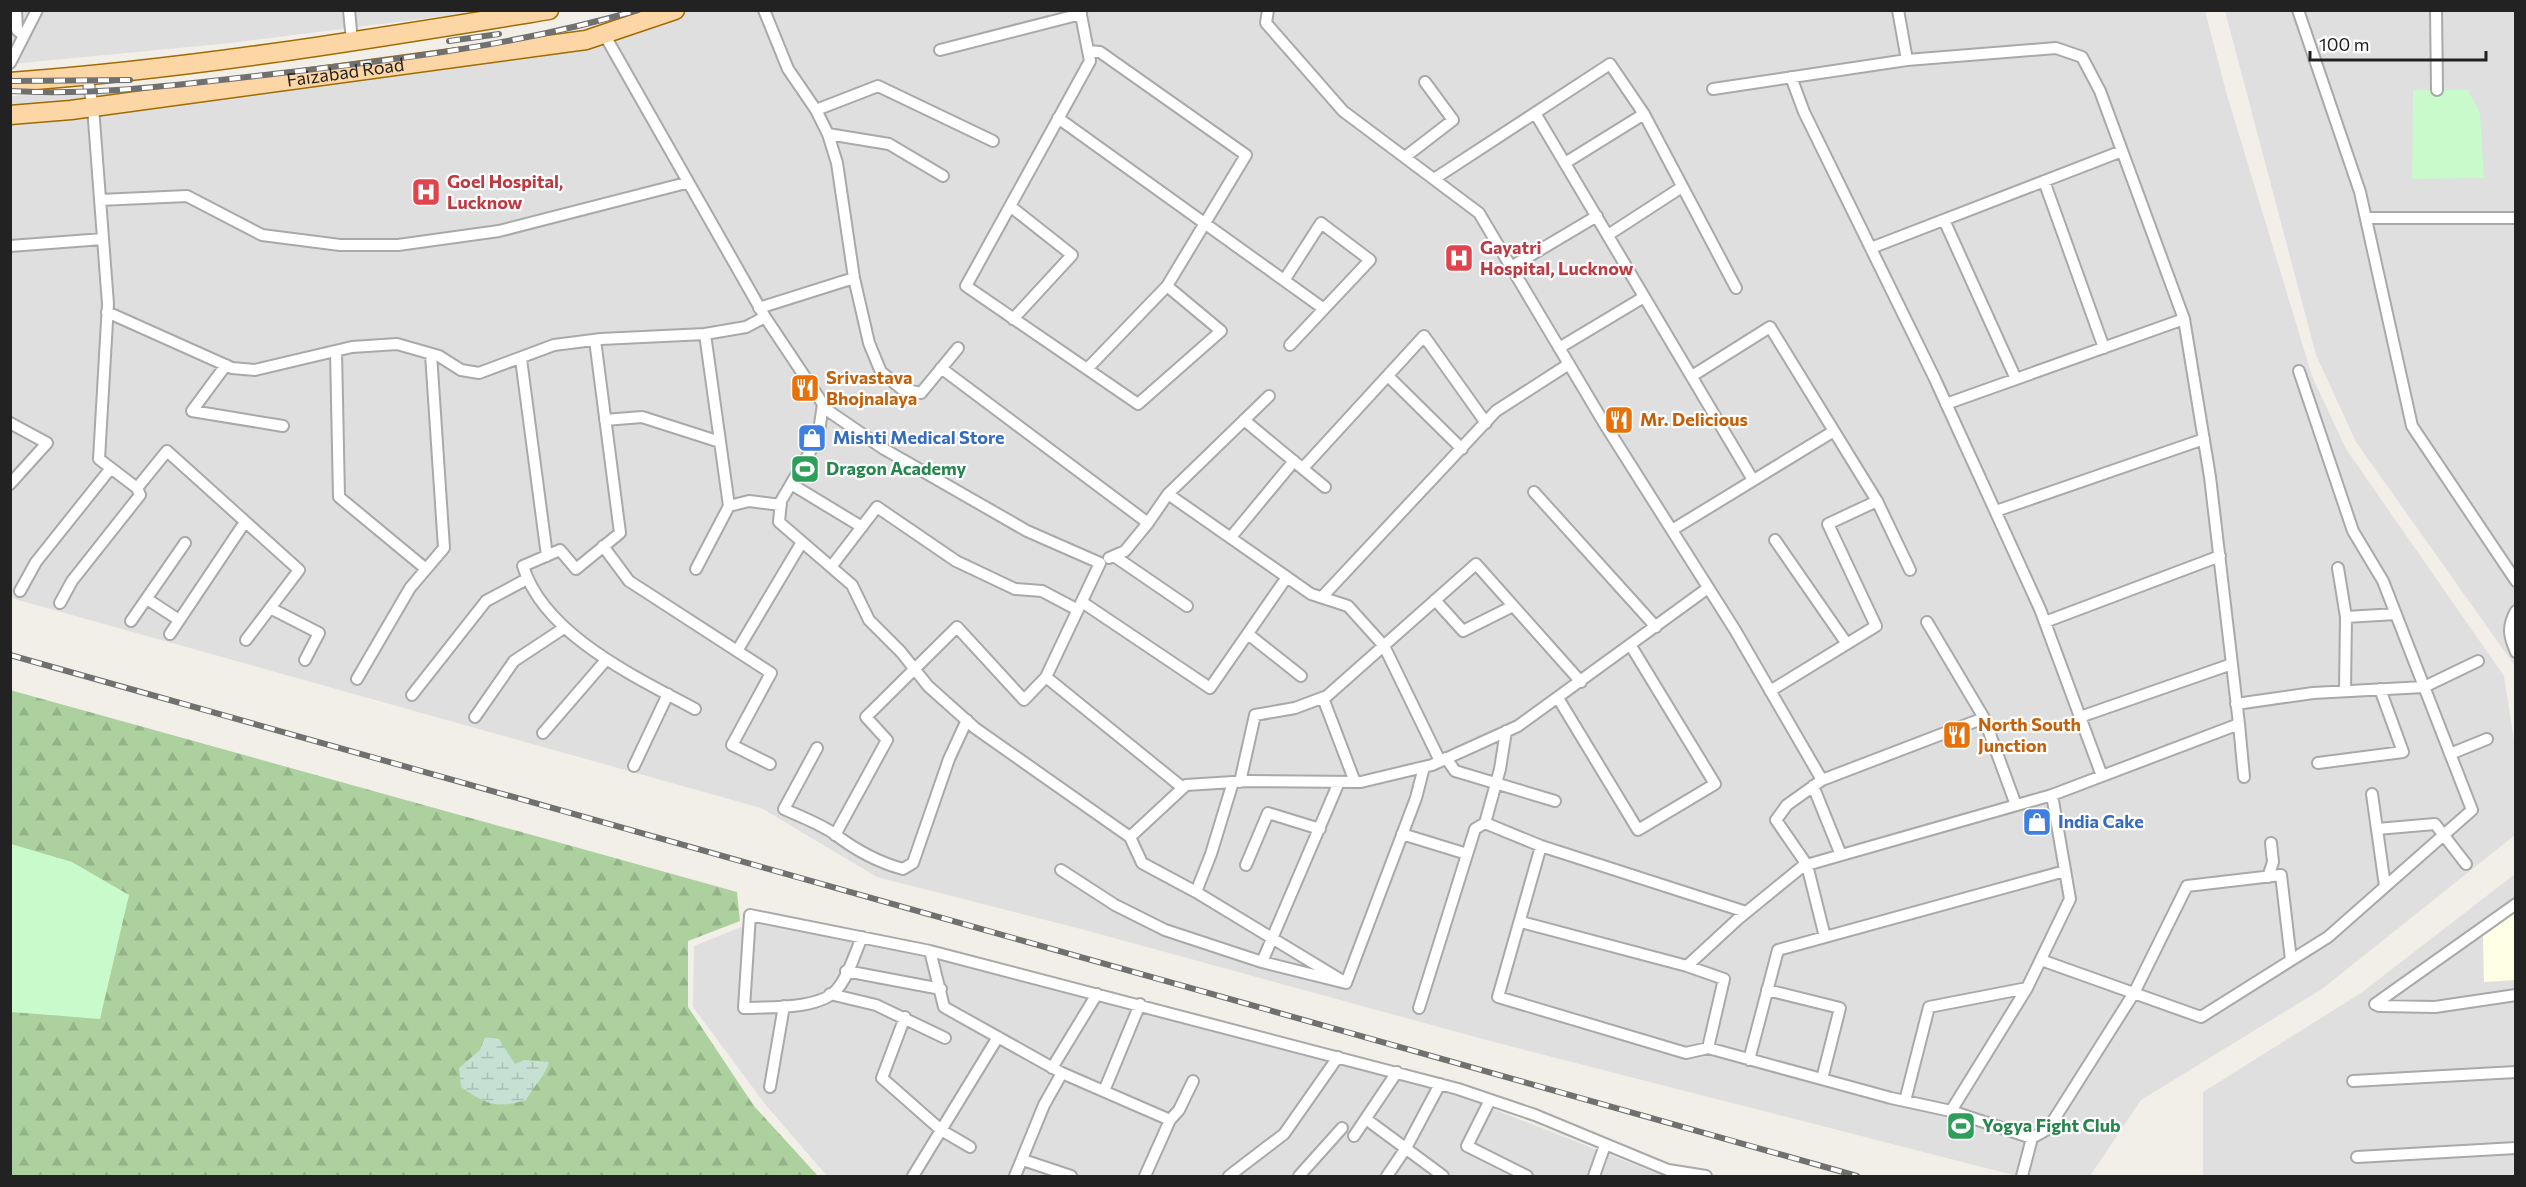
<svg xmlns="http://www.w3.org/2000/svg" width="2526" height="1187" viewBox="0 0 2526 1187" font-family="Commissioner,sans-serif">
  <defs>
    <pattern id="forest-firs" width="22" height="20" patternUnits="userSpaceOnUse" patternTransform="scale(1.5)"><rect width="22" height="20" fill="#add19e"/><path d="M5 1l3.5 6h-7zM16 11l3.5 6h-7z" fill="#95b388"/></pattern>
    <pattern id="wetland-marsh" width="20" height="14" patternUnits="userSpaceOnUse" patternTransform="scale(1.5)"><rect width="20" height="14" fill="#c6e0d4"/><path d="M1 5h8M5 5V1M11 12h8M15 12V8" fill="none" stroke="#aac0b6"/></pattern>
  </defs>
  <rect width="100%" height="100%" fill="#f2efe9"/>
  <path fill="#e0dfdf" d="M667 10 2205 11 2227 95 2312 376 2346 449 2504 676 2515 747V835L2322 989 2141 1100 2090 1176H2017L1490 1041 1081 929 877 877 761 808 11 598 10 96 205 87 586 40Z
    M11 11H485L231 43 11 64Z
    M2225 11H2515V666L2356 442 2316 355Z
    M2515 874V1176H2203V1092L2361 993Z
    M754 922 951 962 1238 1034 1473 1101 1653 1172 1679 1176H827L765 1104 693 1007 694 946Z"/>
  <path fill="#ffffe5" d="M2515 910V980L2484 982 2483 933Z"/>
  <path fill="url(#forest-firs)" d="M10 690 737 892 740 921 688 941V1007L754 1106 818 1176H11Z"/>
  <path fill="url(#wetland-marsh)" d="M485 1037 499 1039 515 1064 524 1060 549 1062C547 1074 532 1088 526 1100 497 1109 485 1104 461 1087L459 1068 480 1050Z"/>
  <path fill="#c8facc" d="M2413 90H2468L2480 113 2484 178 2412 179Z
    M11 844 72 862 129 895 100 1019 11 1012Z"/>
  <g fill="none" stroke-linecap="round" stroke-linejoin="round">
    <g stroke="#a9a9a9" stroke-width="14">
      <path id="minor" d="M16 10 17 30 23 35
        M349 10 352 41
        M764 10 788 69 816 110 828 134 837 163 854 278 869 343 881 372 902 389 921 393 958 348
        M1080 10 1090 61 966 286 1138 404 1221 331 1167 286
        M1268 10 1266 23 1343 111 1479 213 1604 423 1735 630 1822 780
        M1898 10 1907 60 2056 48 2082 57 2100 91 2184 319 2210 477 2239 724 2052 795 2070 899 2027 988 1951 1111 2032 1138 2022 1176
        M2298 10 2360 192 2412 426 2516 581
        M2436 10 2437 90
        M604 34 765 317 827 410 884 449 1027 531 1100 563 1046 677 1024 700 957 627 866 717 887 740 835 835
        M940 50 1081 14
        M10 63 37 10
        M87 76 93 107 108 304 99 459 137 488 167 451 299 570 246 640
        M1791 77 1804 112 1934 377 2040 609 2102 776
        M1713 89 1907 60
        M816 110 878 86 993 141
        M1535 113 1753 480
        M1058 118 1324 309
        M828 134 889 144 943 176
        M1405 157 1453 120 1425 82
        M1565 163 1644 114
        M1434 179 1610 64 1644 114 1736 288
        M2044 181 2104 348
        M100 200 187 196 262 235 340 245H398L499 231 686 183
        M1010 206 1072 255 1013 319
        M2366 218H2516
        M1944 220 2016 379
        M1608 235 1682 187
        M10 246 103 239
        M1871 248 2122 151
        M1511 267 1597 216
        M1285 279 1321 223 1370 260 1290 345
        M759 308 854 278
        M107 312 232 368 255 370 352 347 397 344 439 356 461 370 479 373 554 345 601 339 705 334 746 327 765 317
        M705 334 729 506
        M595 340 620 533 576 569 560 550 523 566C544 635 636 677 695 709
        M1559 348 1644 297
        M336 351 339 497 426 569
        M521 359 547 556
        M226 365 192 411 283 426
        M941 368 1148 523 1168 494 1269 396
        M1087 369 1167 286 1246 155 1100 52 1088 51
        M1388 376 1462 449
        M1692 376 1770 327 1877 501 1910 570
        M823 404 818 438 781 501 779 522 852 585 869 620 901 652 928 686 975 728 1130 837 1142 863 1196 892 1346 983
        M1946 404 2184 319
        M605 420 642 417 720 442
        M1244 420 1325 487
        M10 423 47 443 10 484
        M1303 468 1424 336 1486 423
        M791 484 862 527
        M1534 492 1656 627
        M1168 494 1311 594 1348 606 1384 646 1440 761
        M1996 511 2204 439
        M1672 530 1834 431
        M1231 537 1294 461
        M1775 540 1847 644
        M603 546 629 581 771 673 732 745 770 764
        M1114 556 1187 606
        M1109 558 1125 551 1148 523
        M831 567 877 507 956 561 1015 589 1042 591 1078 610
        M2338 568 2346 617 2345 691
        M696 569 729 506 749 501 781 505
        M20 591 36 562 111 468
        M1322 597 1496 411 1569 364
        M147 599 179 620
        M1435 600 1463 631 1513 606
        M1082 602 1210 688 1287 577
        M60 603 72 581 140 495 137 488
        M270 608 319 633 305 660
        M2516 611C2507 627 2509 636 2516 652
        M2346 617 2396 614
        M131 621 185 543
        M1927 622 1984 718 2016 805
        M2045 622 2220 556
        M170 634 245 522
        M1248 634 1301 676
        M737 651 802 542
        M1046 677 1183 788
        M357 679 410 588 444 548 431 354
        M1770 691 1876 626 1828 524 1877 501
        M412 695 486 601 527 579
        M1323 698 1355 782
        M1558 698 1638 830 1715 784 1631 646
        M2236 704 2313 693 2424 687 2478 661
        M475 717 514 661 564 628
        M2080 717 2232 664
        M2239 724 2244 777
        M543 733 606 660
        M817 748 784 809C801 817 821 824 836 835 857 851 877 862 903 869L913 863 949 759 967 720
        M2450 754 2487 739
        M1446 758 1455 771 1555 801
        M2318 763 2403 752 2380 689
        M634 766 668 694
        M1240 782 1255 715 1295 708 1327 696 1476 564 1581 682
        M1813 786 1841 855
        M2372 794 2385 886
        M1485 823 1541 846 1746 912
        M2377 829 2435 824 2466 864
        M1402 834 1467 854
        M1130 837 1186 785 1249 781 1361 782 1432 765 1518 726 1708 588
        M1541 846 1498 997 1686 1053 1708 1048 1891 1098 1951 1111
        M1246 865 1268 813 1320 829
        M1061 870 1115 905 1165 930 1262 962 1339 782
        M2268 877 2273 862 2271 843
        M1196 892 1211 854 1233 782
        M2516 904 2375 1004 2379 1006 2435 1007 2516 995
        M1521 922 1687 966 1724 979 1708 1048
        M862 937C855 953 849 975 838 988 822 1010 768 1007 744 1008L750 915 930 951 1458 1089 1535 1115 1668 1170 1706 1176
        M1825 937 1807 865 1776 820 1787 805 1822 780 1984 718
        M930 951 944 1007 1062 1073 1170 1120
        M2041 960 2201 1017 2328 937 2472 810 2383 581 2353 531 2299 371
        M1262 962 1346 983 1416 798 1424 767
        M1687 966 1738 919 1803 866 2052 795
        M846 971 941 989
        M1767 990 1840 1008 1822 1079
        M830 994 876 1005 945 1038
        M1419 1008 1475 829 1485 823 1500 769 1506 731
        M905 1017 882 1078 941 1130 970 1147
        M1749 1060 1778 950 2065 871
        M1052 1068 1097 994
        M2353 1081 2516 1072
        M770 1087 784 1006
        M1104 1091 1140 1004
        M1490 1100 1467 1146 1527 1176
        M1905 1101 1929 1007 2027 988
        M1366 1119 1443 1176
        M1354 1136 1397 1072
        M2032 1138 2048 1129 2134 993 2187 886 2281 875 2291 960
        M2357 1157 2516 1148
        M1023 1160 1071 1176
        M913 1176 998 1037
        M1015 1176 1044 1105 1062 1073
        M1145 1176 1170 1120 1179 1110 1193 1081
        M1229 1176 1284 1134 1338 1057
        M1299 1176 1342 1128
        M1387 1176 1406 1148 1440 1084
        M1594 1176 1605 1145"/>
    </g>
    <g stroke="#a06b00" stroke-width="21">
      <g id="primary">
        <path d="M10 82C191 69 371 39 549 10"/>
        <path id="s1" d="M10 115 71 110 586 40 675 10"/>
      </g>
    </g>
    <use href="#minor" stroke="#fff" stroke-width="10"/>
    <use href="#primary" stroke="#fcd6a4" stroke-width="18"/>
    <g stroke="#707070" stroke-width="6">
      <path id="rail" d="M449 41 499 34
        M10 81 130 80
        M10 91C98 96 186 84 273 74 395 60 519 45 638 10
        M10 655 1857 1176"/>
    </g>
    <use href="#rail" stroke="#fff" stroke-width="4" stroke-dasharray="11" stroke-linecap="butt"/>
  </g>
  <defs>
    <g id="hospital-square" transform="scale(1.5)"><rect x="-9" y="-9" width="18" height="18" rx="4" fill="#e0444e" stroke="#fff"/><path d="M-5-5h3v3.5h4V-5h3V5h-3V1.5h-4V5h-3Z" fill="#fff"/></g>
    <g id="restaurant-square" transform="scale(1.5)"><rect x="-9" y="-9" width="18" height="18" rx="4" fill="#e8710a" stroke="#fff"/><path d="M-5-6h1v4h1v-4h1v4h1v-4h1v5L-1.5 .5V6h-2V.5L-5-1ZM5-6V6H3V1.5H1.5Q1.5-4 5-6Z" fill="#fff"/></g>
    <g id="shop-square" transform="scale(1.5)"><rect x="-9" y="-9" width="18" height="18" rx="4" fill="#3f7fe0" stroke="#fff"/><path d="M-5-2.5h2.3a2.7 3.5 0 0 1 5.4 0H5L5.5 6h-11ZM-1.5-2.5h3a1.5 2.3 0 0 0-3 0Z" fill="#fff"/></g>
    <g id="stadium-square" transform="scale(1.5)"><rect x="-9" y="-9" width="18" height="18" rx="4" fill="#2e9e5b" stroke="#fff"/><path d="M0-5a6.5 5 0 1 0 0 10a6.5 5 0 1 0 0-10ZM-3.5-1.8h7v3.6h-7Z" fill="#fff"/></g>
  </defs>
  <g fill-rule="evenodd">
    <use href="#hospital-square" x="426" y="192"/>
    <use href="#hospital-square" x="1459" y="258"/>
    <use href="#restaurant-square" x="805" y="388"/>
    <use href="#restaurant-square" x="1619" y="420"/>
    <use href="#shop-square" x="812" y="438"/>
    <use href="#stadium-square" x="805" y="469"/>
    <use href="#restaurant-square" x="1957" y="735"/>
    <use href="#shop-square" x="2037" y="822"/>
    <use href="#stadium-square" x="1961" y="1126"/>
  </g>
  <g text-anchor="middle" stroke-width="4.5" stroke-linejoin="round" paint-order="stroke">
    <g font-size="18" fill="#222" stroke="#fff">
      <text dy="6" stroke="none"><textPath href="#s1" startOffset="338">Faizabad Road</textPath></text>
    </g>
    <g font-size="18" font-weight="bold" fill="#be3a42" stroke="#fff" text-anchor="start">
      <text x="447" y="188">Goel Hospital,<tspan x="447" dy="21">Lucknow</tspan></text>
      <text x="1480" y="254">Gayatri<tspan x="1480" dy="21">Hospital, Lucknow</tspan></text>
    </g>
    <g font-size="18" font-weight="bold" fill="#c56008" stroke="#fff" text-anchor="start">
      <text x="826" y="384">Srivastava<tspan x="826" dy="21">Bhojnalaya</tspan></text>
      <text x="1640" y="426">Mr. Delicious</text>
      <text x="1978" y="731">North South<tspan x="1978" dy="21">Junction</tspan></text>
    </g>
    <g font-size="18" font-weight="bold" fill="#366cbe" stroke="#fff" text-anchor="start">
      <text x="833" y="444">Mishti Medical Store</text>
      <text x="2058" y="828">India Cake</text>
    </g>
    <g font-size="18" font-weight="bold" fill="#27864d" stroke="#fff" text-anchor="start">
      <text x="826" y="475">Dragon Academy</text>
      <text x="1982" y="1132">Yogya Fight Club</text>
    </g>
  </g>
  <rect width="2526" height="1187" fill="none" stroke="#222222" stroke-width="24"/>
  <path d="M2310 51v9h176v-9" fill="none" stroke="#222222" stroke-width="3"/>
  <text x="2319" y="51" font-size="18" fill="#222222" stroke="#ffffff" stroke-width="4.5" paint-order="stroke">100 m</text>
</svg>
